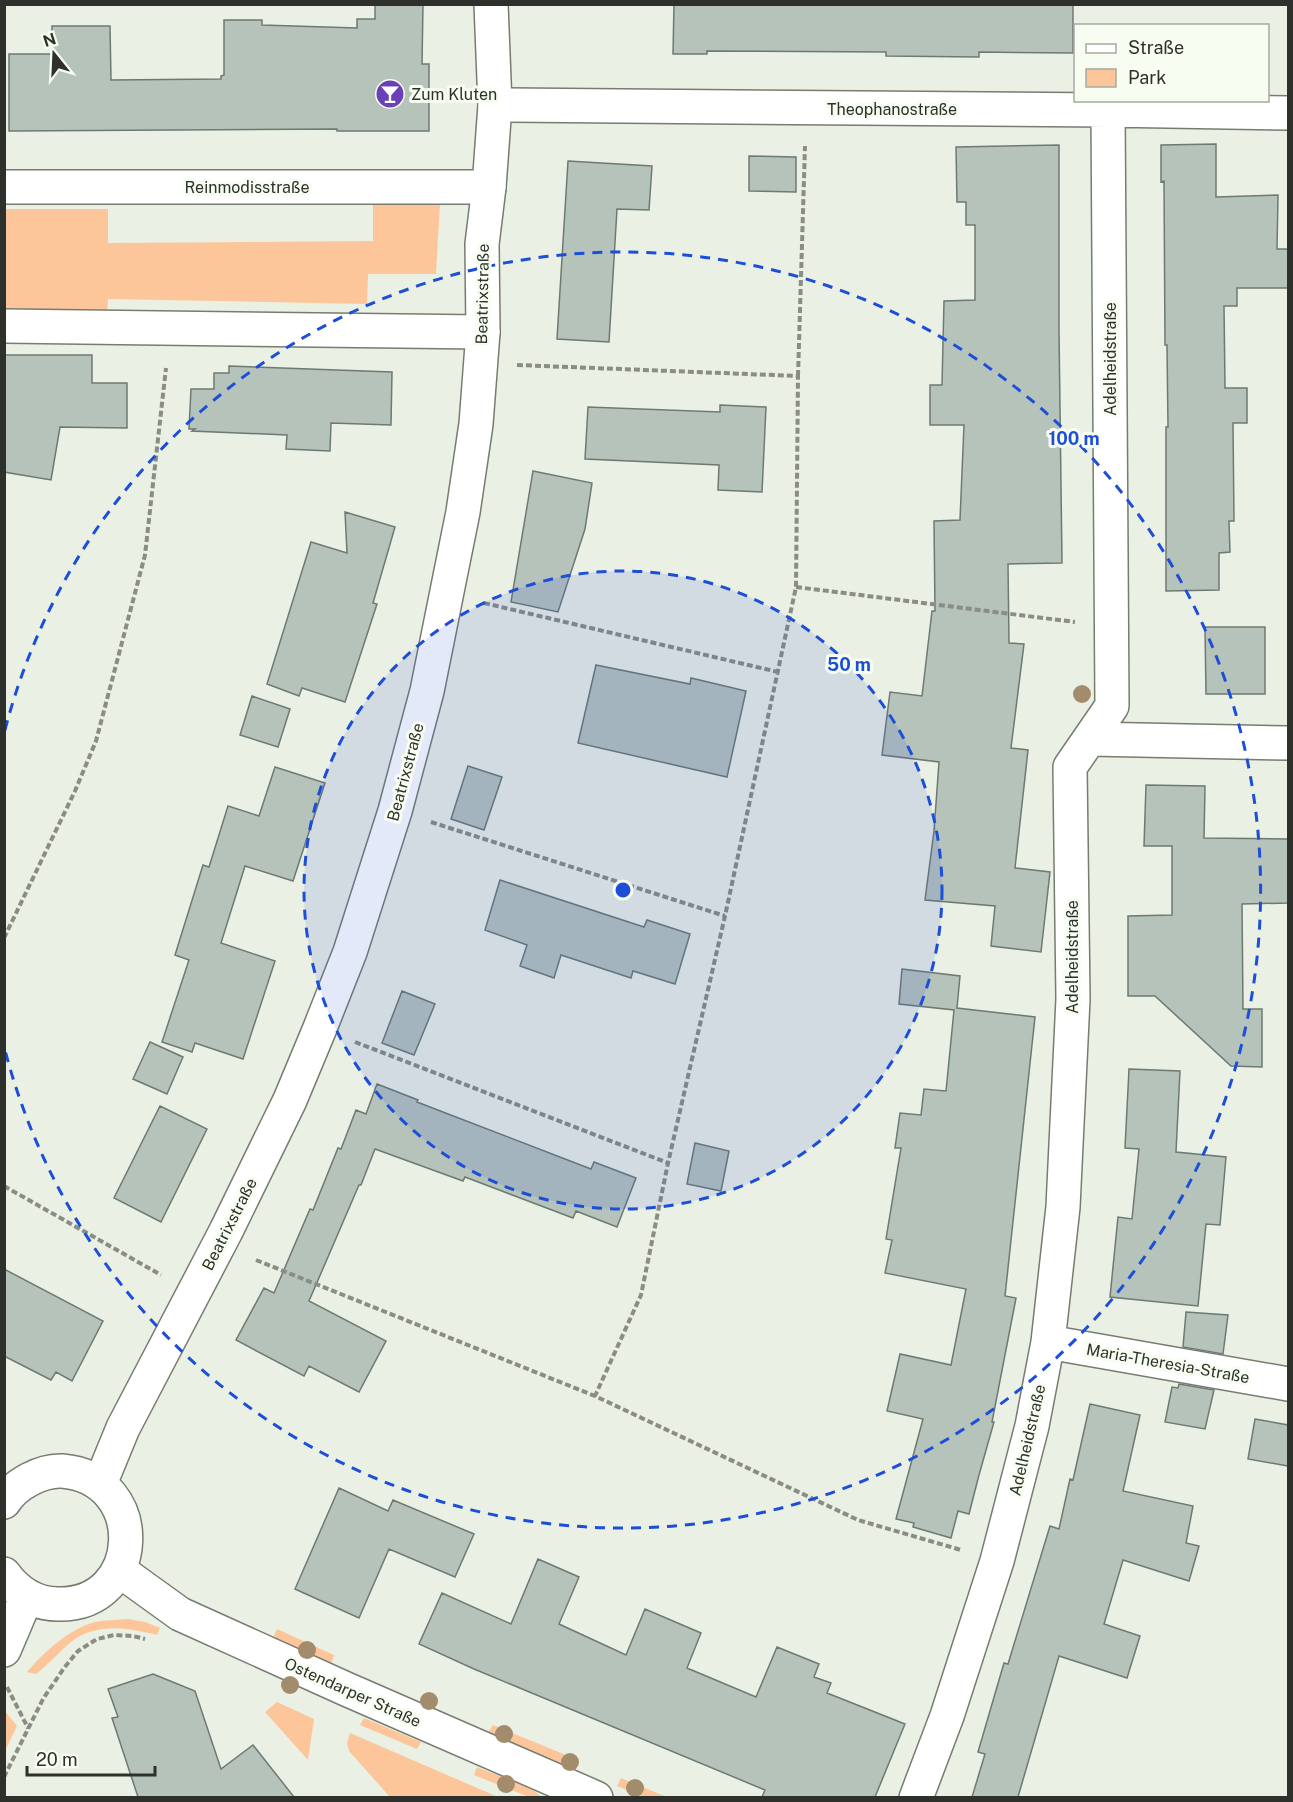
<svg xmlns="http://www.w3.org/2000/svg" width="1293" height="1802" viewBox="0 0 1293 1802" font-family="'Public Sans',sans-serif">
  <rect width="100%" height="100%" fill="#eaf0e3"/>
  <path fill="#fcc69a" d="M440 203 436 274H368L367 304 108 299 107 316 5 312V209H108V243L373 241V204Z
    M128 1619 145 1622 160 1628 157 1635C127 1628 98 1622 71 1642 59 1652 49 1664 36 1674L27 1672C44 1652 69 1629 95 1622 106 1620 117 1620 128 1619Z
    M277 1629 334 1655 332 1662 322 1666 279 1646 274 1636Z
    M277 1702 314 1719 308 1760 265 1712Z
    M5 1711 17 1726 5 1751Z
    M364 1718 421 1742 417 1749 360 1725Z
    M493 1725 578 1760 574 1769 488 1733Z
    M350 1733 498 1797H390L349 1751 347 1743Z
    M477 1767C492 1774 532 1785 541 1797H529L474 1775Z
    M621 1778 667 1797H644L617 1786Z"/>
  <path fill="#b5c3bb" stroke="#6d7a73" stroke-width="1.5" d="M375 4H423L422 64H429V131H337V129L9 131V54H52V26H110L111 80 221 79V76L224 75V20H262V25L357 28V19H375Z
    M674 4H1073V53L979 52V57L886 56V52L707 51V54H673Z
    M1216 144V197L1278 195 1277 249H1288V288H1237V306H1224L1225 388H1247V423H1233L1234 521H1229L1230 552 1219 553V590L1166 591V427H1168L1167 345H1165L1164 181 1161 182V145Z
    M1059 145V331L1062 563 1008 564 1009 643 1024 644 1011 748 1028 750 1015 868 1050 872 1041 952 991 946 995 906 925 900 934 831 939 762 882 755 890 692 922 696 932 611H935L934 521 960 520 964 425H930V385H942L944 301 975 300V225H966V202H957L956 147Z
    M749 156 796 157V192L749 191Z
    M568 161 652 166 649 210 617 209 609 342 557 339Z
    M4 355H92V383H127V428L60 427 51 480 4 472Z
    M229 366 392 372 391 425 331 423 330 451 286 449 287 435 192 431 195 429H189L191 389H214V373H229Z
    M720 405 766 407 762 492 718 490 719 465 585 459 588 407 720 412Z
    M533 471 592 483 585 529 558 612 511 602Z
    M345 512 395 527 373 603 377 604 345 702 302 688 299 696 267 684 311 542 347 553Z
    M1205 627H1265V694H1206Z
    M596 665 690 684 691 678 746 691 727 777 578 743Z
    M252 696 290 709 278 747 240 735Z
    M468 766 502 777 484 830 451 819Z
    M275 767 325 783 293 881 245 866 221 943 275 961 243 1059 195 1043 192 1052 162 1042 189 960 175 955 203 865 209 867 228 806 259 816Z
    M1146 785 1205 786 1204 838 1288 839V903L1242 904 1243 1009H1262V1067L1231 1066 1155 996H1128V916L1172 915V846H1144Z
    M500 880 644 927 647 920 690 934 675 984 633 971 631 978 561 955 554 978 520 966 527 945 485 930Z
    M902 969 960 976 957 1008 1035 1017 1005 1296 1016 1298 992 1422H994L979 1475 969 1514 958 1511 951 1538 913 1527 914 1523 896 1519 923 1419 887 1411 900 1354 951 1365 966 1289 885 1273 892 1240 886 1239 901 1148H895L900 1113 921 1115 924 1089 946 1091 954 1010 899 1004Z
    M402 991 435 1004 414 1055 382 1043Z
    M150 1042 183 1057 167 1094 133 1079Z
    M1129 1069 1180 1071 1176 1152 1226 1157 1220 1225 1206 1224 1198 1306 1110 1297 1118 1217 1132 1219 1139 1149 1125 1148Z
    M377 1084 418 1100 417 1102 591 1169 594 1162 636 1178 617 1227 576 1211 573 1218 465 1177 463 1181 375 1149 361 1185H359L309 1301 386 1341 359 1392 309 1366 304 1376 236 1340 264 1288 274 1293 310 1209 313 1210 338 1148 341 1149 356 1110 366 1114Z
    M160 1106 207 1129 161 1222 114 1198Z
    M695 1143 729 1151 721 1191 687 1184Z
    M4 1269 103 1321 72 1381 56 1372 51 1380 4 1356Z
    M1186 1312 1228 1315 1223 1354 1183 1347Z
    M1179 1384 1214 1390 1205 1429 1165 1422 1172 1387 1178 1388Z
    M1090 1404 1140 1415 1123 1491 1193 1506 1186 1543 1199 1546 1189 1581 1123 1560 1104 1624 1140 1636 1127 1678 1059 1656 1018 1797H972L985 1754 978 1752 1004 1663 1008 1664 1050 1526 1059 1529 1070 1479 1073 1480Z
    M1255 1419 1288 1425V1466L1248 1459Z
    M339 1488 388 1511 393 1500 474 1534 455 1577 389 1549 359 1618 295 1589Z
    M538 1559 579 1577 559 1624 626 1655 645 1609 701 1633 687 1668 756 1697 777 1647 819 1664 814 1677 831 1683 827 1693 905 1724 875 1797H762L765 1790 474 1669 419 1644 442 1593 511 1624Z
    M153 1674 195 1691 221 1769 253 1745 294 1797H138L112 1718 118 1717 108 1689Z"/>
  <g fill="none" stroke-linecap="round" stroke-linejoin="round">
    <g stroke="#777c71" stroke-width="36">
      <path id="minor" d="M495 105 1108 110 1288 113
        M4 187H489
        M4 326 483 332
        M1090 739 1288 743
        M1048 1342 1288 1384
        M119 1570 180 1614 346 1689 596 1798
        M916 1798 947 1716 997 1561 1032 1426 1048 1342 1063 1207 1073 999 1070 767 1112 706 1108 110"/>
    </g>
    <g stroke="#777c71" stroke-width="36">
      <path id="tertiary" d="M100 1484 123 1428 226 1231 290 1100 320 1028 350 952 395 811 427 691 463 512 476 424 483 332 482 244 489 187 495 105 491 4
        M4 1502C15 1484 42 1470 62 1471 150 1478 145 1606 58 1604 35 1604 17 1592 4 1574
        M4 1650 27 1596"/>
    </g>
    <path stroke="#898d85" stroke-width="4" stroke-dasharray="6 3" stroke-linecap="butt" d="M517 365 798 376 796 587 725 916 668 1163 641 1295 595 1396 858 1520 961 1550
      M798 376 805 146
      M796 587 1075 622
      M484 603 778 672
      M431 822 725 916
      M4 938 75 791 96 741 145 555 166 368
      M355 1042 668 1163
      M4 1186 161 1275
      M256 1260 595 1396
      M7 1687 28 1728
      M4 1777 43 1699 64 1668 78 1651 97 1639 114 1635 133 1636 145 1639"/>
    <use href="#minor" stroke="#fff" stroke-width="33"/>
    <use href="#tertiary" stroke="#fff" stroke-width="33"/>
  </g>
  <g fill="#a28c6c">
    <circle cx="1082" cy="694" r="9"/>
    <circle cx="307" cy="1650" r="9"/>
    <circle cx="290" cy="1685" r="9"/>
    <circle cx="429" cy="1701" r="9"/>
    <circle cx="504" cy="1734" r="9"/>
    <circle cx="570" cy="1762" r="9"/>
    <circle cx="506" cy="1784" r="9"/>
    <circle cx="635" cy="1788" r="9"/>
  </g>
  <circle cx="623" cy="890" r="319" fill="#1d4ed8" fill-opacity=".12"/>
  <g fill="none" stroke="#1d4ed8" stroke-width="3" stroke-dasharray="10 8">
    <circle cx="623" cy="890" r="319"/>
    <path d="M5 730A638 638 0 1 1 5 1050"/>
  </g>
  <defs>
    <g id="bar-disc" transform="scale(1.5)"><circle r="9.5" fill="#6a3fb7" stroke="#f7fdf0"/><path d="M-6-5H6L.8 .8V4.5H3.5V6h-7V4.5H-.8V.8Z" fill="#fff"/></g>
  </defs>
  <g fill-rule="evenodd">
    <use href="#bar-disc" x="390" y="94"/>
  </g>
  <g text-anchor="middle" stroke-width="6" stroke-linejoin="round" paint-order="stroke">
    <g font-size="16" fill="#2d302b" stroke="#f7fdf0" text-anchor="start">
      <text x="411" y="100">Zum Kluten</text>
    </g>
    <g font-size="16" fill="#2d302b" stroke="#f7fdf0">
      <text x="892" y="115">Theophanostraße</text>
      <text x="247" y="193">Reinmodisstraße</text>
      <text transform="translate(482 294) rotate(-89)" y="6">Beatrixstraße</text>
      <text transform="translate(1110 359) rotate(-90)" y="6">Adelheidstraße</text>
      <text transform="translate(405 772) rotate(-75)" y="6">Beatrixstraße</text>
      <text transform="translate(1072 957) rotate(-90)" y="6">Adelheidstraße</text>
      <text transform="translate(229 1224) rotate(-63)" y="6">Beatrixstraße</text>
      <text transform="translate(1168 1363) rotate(10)" y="6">Maria-Theresia-Straße</text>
      <text transform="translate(1027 1440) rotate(-77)" y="6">Adelheidstraße</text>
      <text transform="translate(353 1692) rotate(24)" y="6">Ostendarper Straße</text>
    </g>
  </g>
  <circle cx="623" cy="890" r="9" fill="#1d4ed8" stroke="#f7fdf0" stroke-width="3"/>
  <g font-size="18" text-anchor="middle" font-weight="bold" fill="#1d4ed8" stroke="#f7fdf0" stroke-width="6" stroke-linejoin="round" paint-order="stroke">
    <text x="1074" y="445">100 m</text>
    <text x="849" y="671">50 m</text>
  </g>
  <rect width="1293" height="1802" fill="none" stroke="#2d302b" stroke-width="12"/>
  <rect x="1074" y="24" width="195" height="78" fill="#f7fdf0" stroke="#a6aba1" stroke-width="1.5"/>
  <rect x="1086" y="44" width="30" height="9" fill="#ffffff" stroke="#a6aba1" stroke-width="1.5"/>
  <text x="1128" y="54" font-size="18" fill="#2d302b">Straße</text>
  <rect x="1086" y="69" width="30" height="18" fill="#fcc69a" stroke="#a6aba1" stroke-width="1.5"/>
  <text x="1128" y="84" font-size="18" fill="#2d302b">Park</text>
  <g transform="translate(54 54) rotate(342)" stroke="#f7fdf0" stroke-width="4.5" paint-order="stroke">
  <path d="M0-4.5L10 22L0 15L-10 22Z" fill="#2d302b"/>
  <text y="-9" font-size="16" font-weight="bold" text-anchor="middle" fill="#2d302b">N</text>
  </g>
  <path d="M27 1766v9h128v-9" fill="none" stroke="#2d302b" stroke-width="3"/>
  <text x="36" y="1766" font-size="18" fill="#2d302b" stroke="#f7fdf0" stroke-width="4.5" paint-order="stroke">20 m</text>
</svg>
